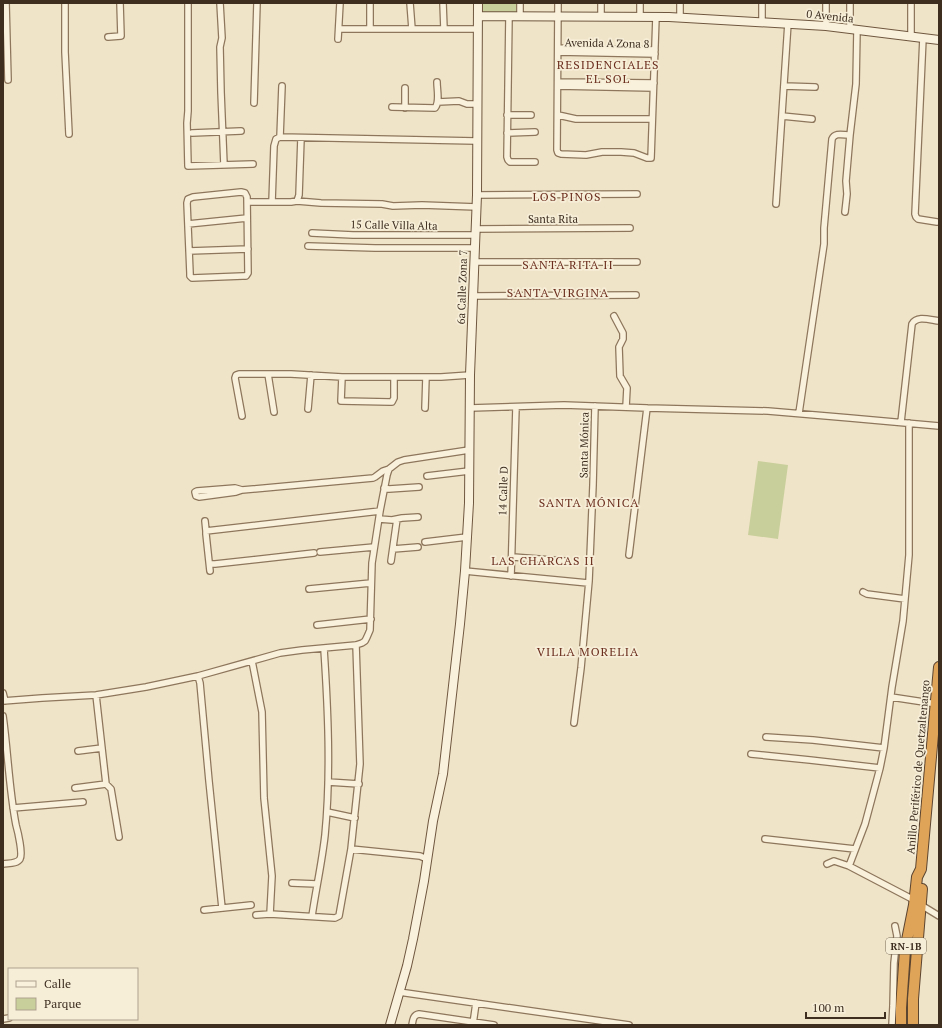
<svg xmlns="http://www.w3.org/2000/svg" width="942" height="1028" viewBox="0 0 942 1028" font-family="'PT Serif',serif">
  <rect width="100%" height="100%" fill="#f0e4c8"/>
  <path fill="#c9cf9b" d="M481 3H518V13L481 14Z
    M758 461 788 465 778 539 748 535Z"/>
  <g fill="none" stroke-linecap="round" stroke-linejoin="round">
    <g stroke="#8d765c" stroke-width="8">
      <path id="street" d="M6 3 8 80
        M65 3V52L69 134
        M188 3V111L187 123 188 166 253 164
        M220 3 222 38 220 47 221 92 224 165
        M410 3 412 29
        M443 3 444 29
        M520 3V16
        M558 3 557 150 558 153 561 154 586 155 602 152H621L634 153 647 158H651L656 17
        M601 3V17
        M640 3V17
        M680 3V17
        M762 3V22
        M826 3V26
        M911 3V37
        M509 16 507 157 508 160 510 162H535
        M339 29H478
        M370 29V3
        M850 29V3
        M108 37 121 36 120 3
        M923 38 915 214 916 217 918 219 937 222
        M338 39 340 3
        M558 48 655 50
        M558 52 655 54
        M558 82 654 83
        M558 86 653 88
        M784 86 815 87
        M438 102 459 101 467 104H477
        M254 103 257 3
        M392 107 435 108C440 102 437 90 437 82
        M405 108V88
        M507 115H531
        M558 115 576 119H652
        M782 116 812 119
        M192 133 241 131
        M507 133 535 132
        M280 137 282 86
        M241 192 245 193 247 197 248 273 246 276H243L192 278 190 276V273L187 203 188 199 193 197Z
        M477 195 637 194
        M297 201 299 195 301 138
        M247 202H291L297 201 321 203 382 204 393 206 422 205 477 207
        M272 202 274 146 276 139 280 137 476 141
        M776 204 788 23
        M845 212 847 194 846 181 850 135 856 84 857 30
        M188 224 247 218
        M476 229 630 228
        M312 233 353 235H475
        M308 246 375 248H475
        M189 251 248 249
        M474 262H637
        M473 296 636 295
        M614 316 623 333V339L619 347 620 376 627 388 626 407
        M268 374 274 412
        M342 377 341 401 390 402H392L394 398V377
        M425 408 426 377
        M470 408 564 405 647 408 768 411 850 418 939 426
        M308 409 311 375
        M799 413 824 244V228L832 139C835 132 843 135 850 135
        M242 416 235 378 236 375 239 374H291L342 377H441L470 375
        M901 422 912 324C917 315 930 320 939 321
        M427 476 469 471
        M384 488 389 489 419 487
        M242 490 235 488 197 491 195 492 196 496 199 497 236 492 242 490 373 478 375 477 383 471 389 469 398 462 404 460 469 450
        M379 519 392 520 402 518 418 517
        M205 521 206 531V534L210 571
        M206 531 380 511
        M425 542 467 537
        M393 549 418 547
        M320 552 374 547
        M629 555 647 408
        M513 557 565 561
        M391 561 397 519
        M210 564H215L314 553
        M465 571 588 583
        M511 576 516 407
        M309 589 371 583
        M863 592 867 594 905 599
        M317 625 371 619
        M252 661 262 712 264 798 272 876 270 914
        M198 676 200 683 209 781 222 908
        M3 693 5 701
        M96 695 106 784 111 789 119 837
        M891 697 937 704
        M3 701 42 698 96 695 146 687 198 676 280 653 302 650 356 645 362 643 365 641 367 637 370 630 372 563 380 511 387 475 389 469
        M3 716C8 752 9 789 16 825 18 832 23 854 20 859 17 864 8 863 3 864
        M574 723 581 668 589 581 593 485 595 406
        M766 737 813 740 884 748
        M78 751 102 748
        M751 754 810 760 880 768
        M328 782 359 784
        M75 788 106 784
        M13 808 83 802
        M327 812 355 818
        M765 839 855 849
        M351 849 420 856 427 859
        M827 864 834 861 849 866 914 900
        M849 866 865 824 880 768 884 748 892 687 903 621 909 555V423
        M292 883 317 884
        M921 905 939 916
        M204 910 251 905
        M256 915 270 914 335 918 339 916 351 849 360 764 356 645
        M312 916C316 889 322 862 325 835 331 773 328 710 324 649
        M399 992 629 1025
        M3 1019 9 1018
        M473 1024 476 1003
        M412 1025C413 1020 413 1015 419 1014L494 1025
        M892 1025 893 1006 894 963 897 936 895 926"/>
    </g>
    <g stroke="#6f573f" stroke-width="10">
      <path id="secondary" d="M478 16 669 17 826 26 939 40
        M390 1025 407 966 413 939 424 881 433 821 443 774 460 624 465 571 469 503 470 375 477 195 478 3"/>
    </g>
    <g stroke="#5b4430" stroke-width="12">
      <path id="highway" d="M901 1025V1008L905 950 914 905 917 877 921 869 939 667
        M913 1025V999L922 889"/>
    </g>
    <use href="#street" stroke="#faf1dc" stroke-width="5.5"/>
    <use href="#secondary" stroke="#faf1dc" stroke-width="8"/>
    <use href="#highway" stroke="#e0a458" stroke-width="10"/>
  </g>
  <g text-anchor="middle" stroke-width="3.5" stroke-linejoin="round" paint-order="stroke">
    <rect fill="#f7eed8" stroke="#756857" stroke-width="1" x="886" y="938" width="40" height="16" rx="3"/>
    <g font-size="10" font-weight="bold" fill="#3d2e20">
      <text x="906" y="950">RN-1B</text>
    </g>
    <g font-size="11" fill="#3d2e20" stroke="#f7eed8">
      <text transform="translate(830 16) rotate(6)" y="4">0 Avenida</text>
      <text transform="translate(607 43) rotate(1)" y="4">Avenida A Zona 8</text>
      <text x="553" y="223">Santa Rita</text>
      <text transform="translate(394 225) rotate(1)" y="4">15 Calle Villa Alta</text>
      <text transform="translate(462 287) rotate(-88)" y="4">6a Calle Zona 7</text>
      <text transform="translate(584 445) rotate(-89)" y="4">Santa Mónica</text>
      <text transform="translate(503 491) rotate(-88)" y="4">14 Calle D</text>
      <text transform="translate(918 767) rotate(-85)" y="4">Anillo Periférico de Quetzaltenango</text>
    </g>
    <g font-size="12" letter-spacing="1" fill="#6b2e1e" stroke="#f7eed8">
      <text x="608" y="69">RESIDENCIALES<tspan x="608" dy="14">EL SOL</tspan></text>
      <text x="567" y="201">LOS PINOS</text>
      <text x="568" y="269">SANTA RITA II</text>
      <text x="558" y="297">SANTA VIRGINA</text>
      <text x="589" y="507">SANTA MÓNICA</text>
      <text x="543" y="565">LAS CHARCAS II</text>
      <text x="588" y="656">VILLA MORELIA</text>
    </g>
  </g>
  <rect width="942" height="1028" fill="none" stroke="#3d2e20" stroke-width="8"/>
  <rect x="8" y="968" width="130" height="52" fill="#f7eed8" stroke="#ada18e"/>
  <rect x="16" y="981" width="20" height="6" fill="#faf1dc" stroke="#ada18e"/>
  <text x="44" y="988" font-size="12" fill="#3d2e20">Calle</text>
  <rect x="16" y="998" width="20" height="12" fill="#c9cf9b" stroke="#ada18e"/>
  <text x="44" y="1008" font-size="12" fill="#3d2e20">Parque</text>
  <path d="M806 1012v6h79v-6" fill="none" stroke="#3d2e20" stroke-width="2"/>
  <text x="812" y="1012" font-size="12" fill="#3d2e20" stroke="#f7eed8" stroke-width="3" paint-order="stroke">100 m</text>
</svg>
